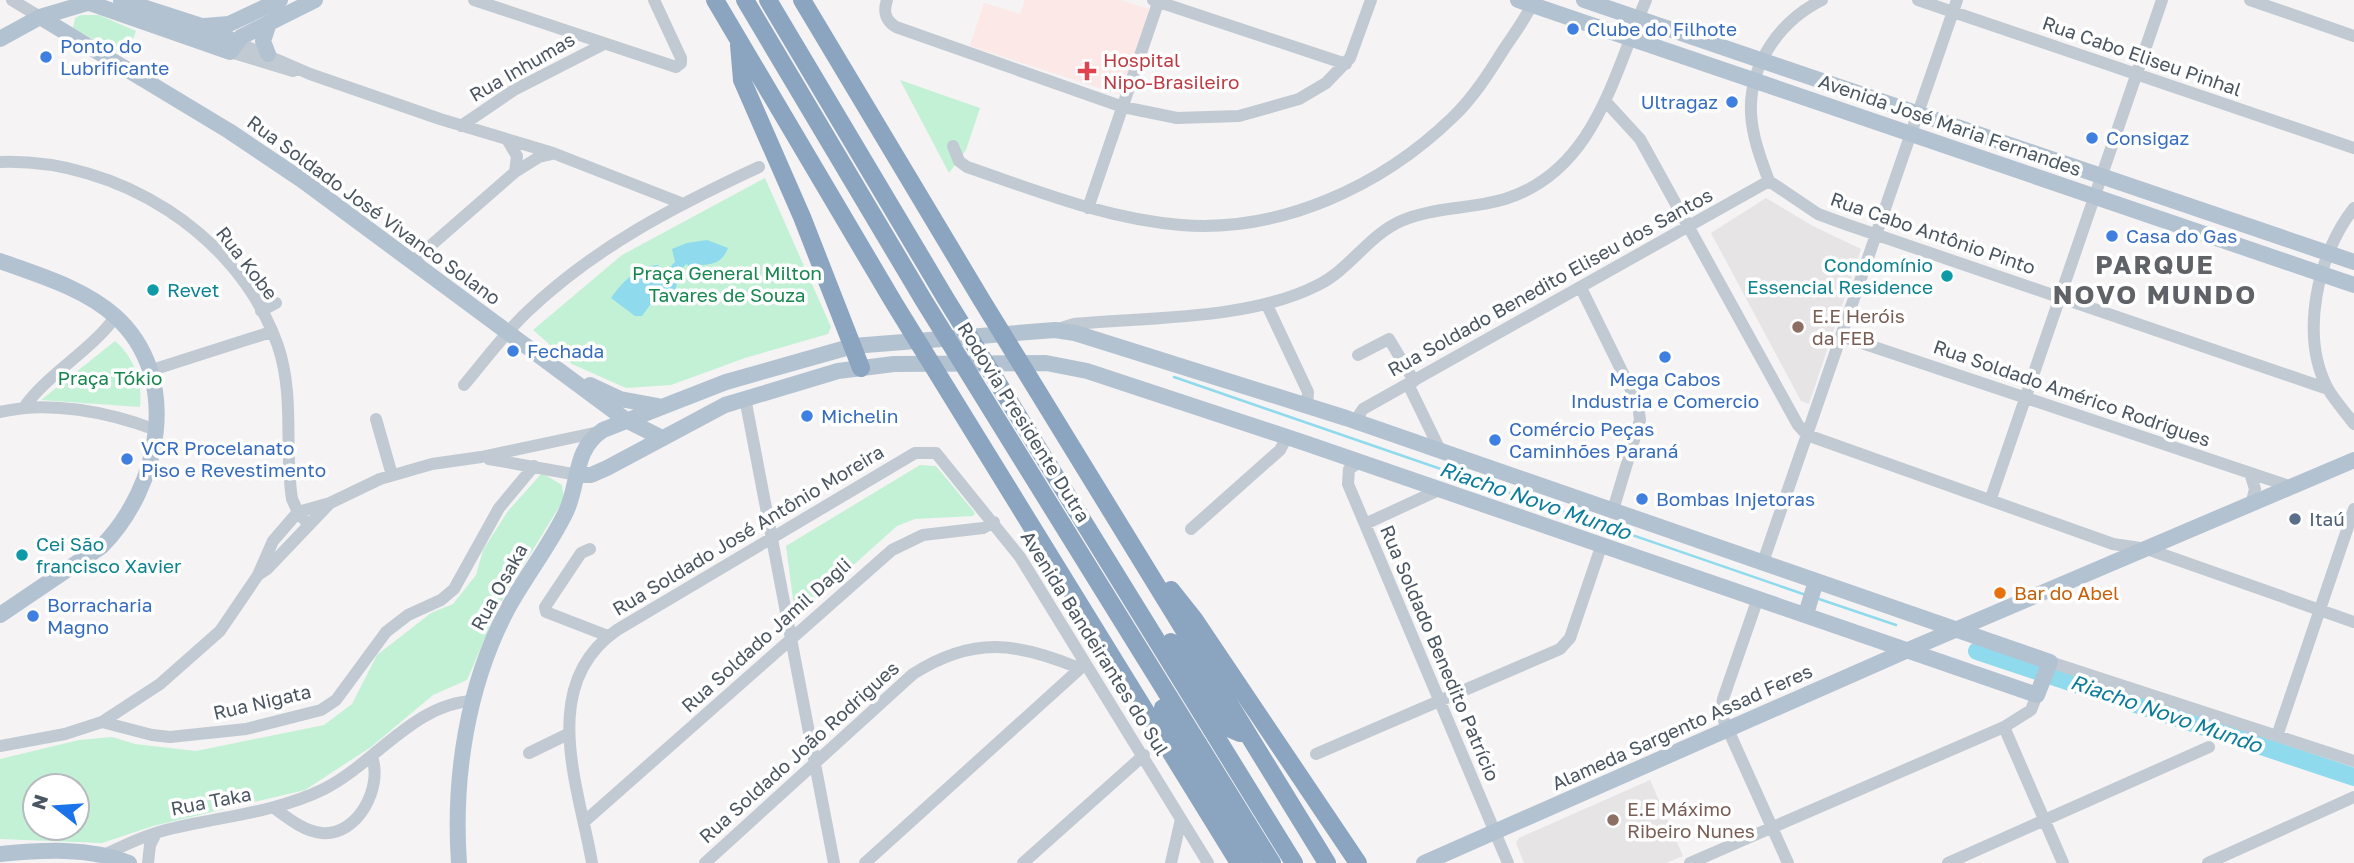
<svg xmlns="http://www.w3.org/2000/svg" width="2354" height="863" viewBox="0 0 2354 863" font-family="'Golos Text',sans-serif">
  <rect width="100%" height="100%" fill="#f5f3f3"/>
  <path fill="#e6e4e5" d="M1766 198 1813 226 1861 249 1809 404 1801 401 1711 233Z
    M1650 780 1683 856 1666 863H1524L1516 843 1519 838Z"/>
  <path fill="#fce8e6" d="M1025 0H1120L1149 9 1121 95 970 46 984 3 1020 14Z"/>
  <path fill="#c3f1d5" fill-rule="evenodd" d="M81 15H99L136 31 126 57 73 28 75 18Z
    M900 80 980 108 966 150 949 173Z
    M765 178 831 327 828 334 745 358 671 385 626 388 572 364 533 330 622 255Z
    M115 341C134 357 143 383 140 407L41 400Z
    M920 465 936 466 975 513 973 516 915 519 897 526 801 612 795 614 786 546Z
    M542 473 562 485 564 499 499 605 467 680 433 695 371 747 305 790 153 826 102 843 0 839V759L79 740 112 737 135 744 196 751 324 725 352 704 377 655 431 613 453 604 476 575 483 550 508 511ZM35 786H77V828H35Z"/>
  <path fill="#90daee" d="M707 240 728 248C722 263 713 265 697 265L693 269 686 264 681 270 674 294 650 305 642 316H635L611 298C622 282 638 266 658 265L664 273 675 262 672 249 687 243Z"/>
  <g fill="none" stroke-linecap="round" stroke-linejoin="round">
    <path stroke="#90daee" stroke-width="2.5" d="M1174 377 1806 595
      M1816 598 1896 625"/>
    <path stroke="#90daee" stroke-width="18" d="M1977 651 2354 777"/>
    <path stroke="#c1cad2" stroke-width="12" d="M12 0 40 17
      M474 0 676 67 681 63V58L654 0
      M887 0C883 12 885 20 896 27L1123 107 1177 118 1239 116 1299 99 1326 83 1350 58 1371 0
      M1153 0 1346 64
      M1822 0C1780 21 1749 64 1751 113 1752 136 1761 160 1769 181L1818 214 1848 225 2328 389
      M1918 0 2354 148
      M2250 0 2354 36
      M236 42 310 74 440 119 553 153 681 203
      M230 52 293 71
      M1607 103 1640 139 1798 425 1807 435 2113 544 2147 549 2354 622
      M461 126 514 90 604 44
      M953 146 959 161 967 167C1038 191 1106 219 1181 225 1281 233 1382 186 1453 117 1473 98 1489 73 1504 49 1514 34 1527 17 1534 0
      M0 162C117 158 238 233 278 346 295 397 284 448 292 499L298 512 308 524
      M515 172 539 157 552 154
      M1088 208 1159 0
      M2354 208C2318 253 2299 335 2328 389 2335 401 2346 413 2354 424
      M413 261 515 172 517 156 508 141
      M1581 288 1638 404 1640 420 1613 510
      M1267 305 1308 392 1307 406
      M261 311 276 303
      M1058 329 1074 324C1150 317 1250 320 1318 285 1350 269 1369 235 1401 221 1432 207 1472 209 1505 199 1595 171 1613 75 1646 0
      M1841 336 2292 487
      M1358 355 1389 339 1414 381
      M152 370 271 332
      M1408 384 1440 450
      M464 385C485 360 504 334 527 312 595 247 675 206 759 167
      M745 398 834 863
      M25 406C50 372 91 351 116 316
      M0 412C49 400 109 412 156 430
      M376 419 392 475
      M1355 421 1363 409 1769 181
      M489 459 578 475
      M1360 462 1349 469 1348 484 1508 863
      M2250 473 2255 489 2251 505
      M1991 498 2162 0
      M1365 524 1441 489
      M1191 529 1280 450 1287 437
      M590 549 581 553 545 607 546 612 608 636
      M1763 562 1957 0
      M258 575 267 569 329 504
      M1758 598 1723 699 1721 714 1788 863
      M2050 662 2354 761
      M102 722 152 735 170 737 246 729 321 710 336 700 386 632 408 615 441 600 454 589 499 508 534 466
      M2004 727 2063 863
      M2277 736 2354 509
      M0 746 65 734 102 722 160 684 220 631 258 575 273 541 298 512 330 503 380 479 432 464 481 457 599 432
      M529 753 568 734
      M1316 754 1560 649 1570 638 1602 544
      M274 808C289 819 304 831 322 833 358 836 383 787 372 757
      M585 821 892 550 923 535 983 528 994 522
      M104 855C127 844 150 833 174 828 225 816 277 812 324 789 374 764 416 702 474 701
      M148 863 150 845 156 833
      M592 863C579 787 537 685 617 630L915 453H936L1020 557 1208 863
      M705 863 913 674C973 636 1016 642 1079 668
      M865 863 1084 665
      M1023 863 1144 755
      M1171 863 1181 819
      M1690 863 2004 727 2031 710 2037 695
      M1948 863 2209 747
      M2208 863 2354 797"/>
    <path stroke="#b3c2d1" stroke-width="16" d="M81 0 230 52
      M121 0 202 26 236 42
      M1518 0 2354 285
      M1584 0 2354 262
      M40 17 229 131 302 180 626 420 662 438
      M204 26 229 24 280 0
      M0 39 40 17 87 3
      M232 50 241 37 315 0
      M268 54 263 41 269 23
      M0 261C38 275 84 288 115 316 183 377 160 487 102 546L0 615
      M590 385 620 399 658 406
      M1806 614 1816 581
      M0 854C43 850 88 847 129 863
      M459 863C453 778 467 686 507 610 525 577 548 548 565 514 580 485 572 450 603 430L726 382 853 346 1055 330 1075 333 1346 418 2050 662 2037 695 1305 443 1087 371 1046 363 894 364 838 371 725 405 607 468 591 475H578
      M1424 863 1908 650 2354 460"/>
    <path stroke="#8ba5c1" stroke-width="18" d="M715 0 894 303 1239 863
      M745 0 924 301 1272 863
      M768 0 946 299 1294 863
      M802 0 981 299 1327 863
      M739 45 742 80 802 217 861 368
      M1171 590 1194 619 1358 863
      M1171 642 1231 729 1240 733
      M1163 708 1252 863"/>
  </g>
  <g fill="#3f7fe0" stroke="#fff" stroke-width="2.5">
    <circle cx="1573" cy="29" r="7"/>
    <circle cx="46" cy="57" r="7"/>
    <circle cx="1732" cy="102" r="7"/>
    <circle cx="2092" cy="138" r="7"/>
    <circle cx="2112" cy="236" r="7"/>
    <circle cx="513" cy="351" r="7"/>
    <circle cx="1665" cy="357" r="7"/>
    <circle cx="807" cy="416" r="7"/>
    <circle cx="1495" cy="440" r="7"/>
    <circle cx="127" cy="459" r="7"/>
    <circle cx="1642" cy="499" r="7"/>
    <circle cx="33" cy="616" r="7"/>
  </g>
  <path fill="#e0444e" stroke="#fff" stroke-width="2.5" d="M1083.5 60.5h7v7h7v7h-7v7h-7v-7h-7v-7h7z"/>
  <g fill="#0f9aa8" stroke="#fff" stroke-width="2.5">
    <circle cx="1947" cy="276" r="7"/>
    <circle cx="153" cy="290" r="7"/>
    <circle cx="22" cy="555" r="7"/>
  </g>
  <g fill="#8d6e63" stroke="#fff" stroke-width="2.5">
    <circle cx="1798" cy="327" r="7"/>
    <circle cx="1613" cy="820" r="7"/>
  </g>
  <circle fill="#5c6f8a" stroke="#fff" stroke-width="2.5" cx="2295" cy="519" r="7"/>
  <circle fill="#e8710a" stroke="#fff" stroke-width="2.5" cx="2000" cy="593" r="7"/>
  <g text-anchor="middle" stroke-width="7" stroke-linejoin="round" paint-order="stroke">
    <g font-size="19" fill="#366cbe" stroke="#fff" text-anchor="start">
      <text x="1587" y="36">Clube do Filhote</text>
      <text x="60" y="53">Ponto do<tspan x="60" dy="22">Lubrificante</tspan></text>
      <text x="1718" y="109" text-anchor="end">Ultragaz</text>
      <text x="2106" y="145">Consigaz</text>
      <text x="2126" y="243">Casa do Gas</text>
      <text x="527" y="358">Fechada</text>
      <text x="1665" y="386" text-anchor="middle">Mega Cabos<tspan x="1665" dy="22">Industria e Comercio</tspan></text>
      <text x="821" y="423">Michelin</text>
      <text x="1509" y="436">Comércio Peças<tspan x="1509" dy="22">Caminhões Paraná</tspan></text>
      <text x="141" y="455">VCR Procelanato<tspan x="141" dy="22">Piso e Revestimento</tspan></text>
      <text x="1656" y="506">Bombas Injetoras</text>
      <text x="47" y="612">Borracharia<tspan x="47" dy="22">Magno</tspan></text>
    </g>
    <g font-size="19" fill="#4a5661" stroke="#fff">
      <text transform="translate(2142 56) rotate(19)" y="7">Rua Cabo Eliseu Pinhal</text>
      <text transform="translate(522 67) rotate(-30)" y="7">Rua Inhumas</text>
      <text transform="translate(1950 125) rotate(19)" y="7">Avenida José Maria Fernandes</text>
      <text transform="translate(374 210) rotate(36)" y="7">Rua Soldado José Vivanco Solano</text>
      <text transform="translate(1933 233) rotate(19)" y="7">Rua Cabo Antônio Pinto</text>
      <text transform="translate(247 263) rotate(52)" y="7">Rua Kobe</text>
      <text transform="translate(1550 282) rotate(-29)" y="7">Rua Soldado Benedito Eliseu dos Santos</text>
      <text transform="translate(2072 393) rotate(19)" y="7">Rua Soldado Américo Rodrigues</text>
      <text transform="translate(1024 422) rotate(58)" y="7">Rodovia Presidente Dutra</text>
      <text transform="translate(748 530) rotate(-31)" y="7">Rua Soldado José Antônio Moreira</text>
      <text transform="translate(499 587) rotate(-61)" y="7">Rua Osaka</text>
      <text transform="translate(766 635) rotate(-42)" y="7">Rua Soldado Jamil Dagli</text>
      <text transform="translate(1095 643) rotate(58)" y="7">Avenida Bandeirantes do Sul</text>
      <text transform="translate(1440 653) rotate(67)" y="7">Rua Soldado Benedito Patrício</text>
      <text transform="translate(262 702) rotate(-13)" y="7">Rua Nigata</text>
      <text transform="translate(1682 727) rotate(-24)" y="7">Alameda Sargento Assad Feres</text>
      <text transform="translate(799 752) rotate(-42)" y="7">Rua Soldado João Rodrigues</text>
      <text transform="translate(211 801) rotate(-11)" y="7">Rua Taka</text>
    </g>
    <g font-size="19" fill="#be3a42" stroke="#fff" text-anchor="start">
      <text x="1103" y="67">Hospital<tspan x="1103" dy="22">Nipo-Brasileiro</tspan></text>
    </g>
    <g font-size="19" fill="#0d838f" stroke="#fff" text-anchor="start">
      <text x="1933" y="272" text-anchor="end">Condomínio<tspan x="1933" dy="22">Essencial Residence</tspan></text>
      <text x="167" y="297">Revet</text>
      <text x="36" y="551">Cei São<tspan x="36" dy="22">francisco Xavier</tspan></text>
    </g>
    <g font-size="19" fill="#17864f" stroke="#fff">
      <text x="727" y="280">Praça General Milton<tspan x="727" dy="22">Tavares de Souza</tspan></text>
      <text x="110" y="385">Praça Tókio</text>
    </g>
    <g font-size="19" fill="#785e54" stroke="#fff" text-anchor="start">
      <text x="1812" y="323">E.E Heróis<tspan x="1812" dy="22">da FEB</tspan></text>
      <text x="1627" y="816">E.E Máximo<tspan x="1627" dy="22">Ribeiro Nunes</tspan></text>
    </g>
    <g font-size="19" fill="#4e5e75" stroke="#fff" text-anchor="start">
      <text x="2309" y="526">Itaú</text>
    </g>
    <g font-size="19" fill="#c56008" stroke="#fff" text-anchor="start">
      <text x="2014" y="600">Bar do Abel</text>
    </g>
    <g font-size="21" font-style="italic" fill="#0c7c9b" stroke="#fff">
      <text transform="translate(1535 501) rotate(19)" y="7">Riacho Novo Mundo</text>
      <text transform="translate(2166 714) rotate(19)" y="7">Riacho Novo Mundo</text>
    </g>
    <g font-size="26" font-weight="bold" letter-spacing="2" fill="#5f6368" stroke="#fff">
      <text x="2155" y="274">PARQUE<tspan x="2155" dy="30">NOVO MUNDO</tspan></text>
    </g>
  </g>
  <g transform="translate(56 807) rotate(287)"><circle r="33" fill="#ffffff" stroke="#b7bbc0" stroke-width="2"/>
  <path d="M0-5L12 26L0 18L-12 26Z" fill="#1a73e8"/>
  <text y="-10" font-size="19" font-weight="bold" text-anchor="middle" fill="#4a5661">N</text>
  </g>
</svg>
